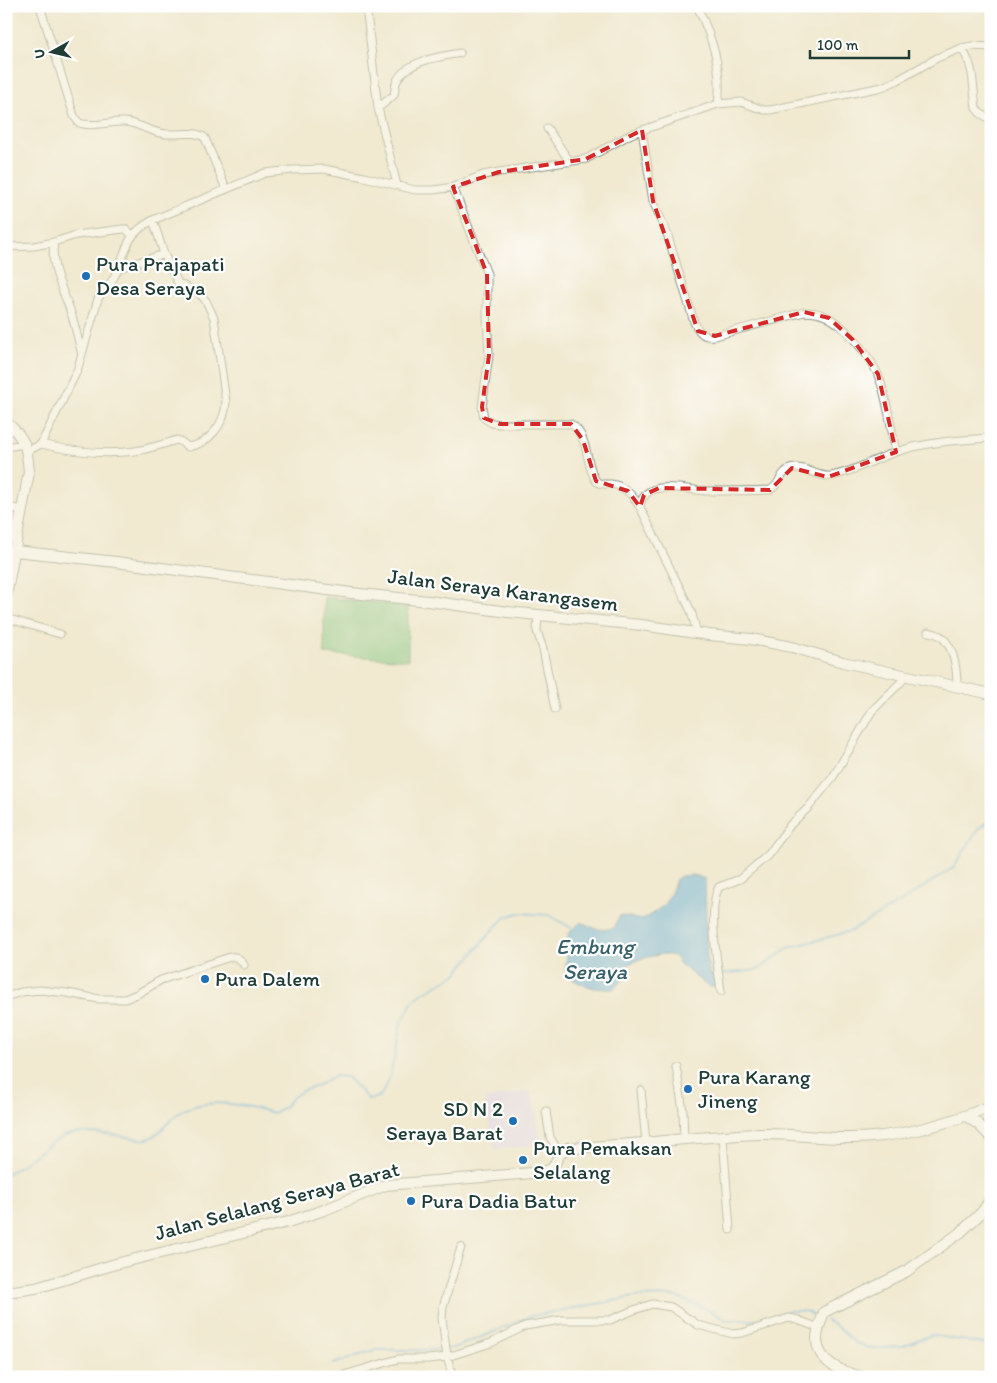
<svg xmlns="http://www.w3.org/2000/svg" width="997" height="1383" viewBox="0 0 997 1383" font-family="Itim,sans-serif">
  <rect width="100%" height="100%" fill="#fff"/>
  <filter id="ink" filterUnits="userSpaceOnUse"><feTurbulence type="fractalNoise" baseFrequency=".02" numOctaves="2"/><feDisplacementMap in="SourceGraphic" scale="10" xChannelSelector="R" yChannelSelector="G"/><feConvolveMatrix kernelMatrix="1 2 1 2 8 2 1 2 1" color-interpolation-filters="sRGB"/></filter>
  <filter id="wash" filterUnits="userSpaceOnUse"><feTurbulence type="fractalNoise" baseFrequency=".0096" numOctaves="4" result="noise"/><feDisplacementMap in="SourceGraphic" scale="20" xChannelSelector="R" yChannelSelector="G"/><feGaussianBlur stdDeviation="1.12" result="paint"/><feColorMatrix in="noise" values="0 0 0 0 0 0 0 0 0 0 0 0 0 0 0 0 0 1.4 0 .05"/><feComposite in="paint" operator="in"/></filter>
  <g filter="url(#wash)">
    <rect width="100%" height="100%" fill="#f1e9d0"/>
    <path fill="#dfd5f5" d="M531 1091 542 1144 495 1150 485 1099Z"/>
    <path fill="#82c884" stroke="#50825c" d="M324 597 408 606V660L324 654Z"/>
    <path fill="#6ab4e2" stroke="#44788b" d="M694 875 705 879 707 960 710 974 719 977 720 986 710 987 703 983 681 965 674 956 664 954 643 958 629 964 622 970V981L613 989C597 990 576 986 565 972 566 962 569 941 568 934L581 922C592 927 601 932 613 928L620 915 641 920C663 908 668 904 676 879L681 876Z"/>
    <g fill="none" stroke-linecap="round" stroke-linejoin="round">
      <path stroke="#6ab4e2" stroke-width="2" d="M721 974 758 970 788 948 851 931 907 898 954 867 978 829 991 818
        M6 1174C29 1164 49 1139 71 1134 84 1130 114 1135 128 1137 134 1138 142 1141 147 1139 161 1135 168 1120 179 1113 204 1096 246 1105 273 1113L284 1107 292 1098 302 1091 314 1087 335 1076 347 1077 369 1100 380 1096 387 1085 391 1073 401 1023 413 1001 423 993 455 975 497 925 506 917 518 913 549 915 573 929
        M825 1320 835 1325 854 1342 872 1349 902 1346 931 1335 991 1345
        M334 1364 374 1350H440L457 1347 532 1316 634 1297 674 1296 709 1310 726 1320H763L788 1311H804L819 1317"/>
    </g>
  </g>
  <g filter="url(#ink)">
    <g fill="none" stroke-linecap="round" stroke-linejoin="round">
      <g stroke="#889382" stroke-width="9">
        <path id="street" d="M40 6 74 116 79 123C93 128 110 121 125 122 139 123 150 133 167 134 179 135 195 130 205 138L226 189
          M366 6 378 108 397 185
          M697 6C712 37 723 70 718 104
          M962 48 969 62 972 73 976 108 980 113 991 120
          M378 108 394 95C395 91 395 86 396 83 405 60 440 57 460 53
          M547 128 570 162
          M642 130 653 201 667 233 694 322C699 332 703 338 715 336L804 312C810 312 816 312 823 315 844 323 873 359 880 380 888 403 891 428 896 452
          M453 187 487 274V315L489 355 482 407 484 418 492 423 500 424H571C589 435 585 464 596 481 601 485 604 484 611 484 625 486 633 495 639 506
          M54 242C50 267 62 287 70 310 75 324 78 340 82 355
          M6 247 34 246 54 242 76 235 123 229H126L132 235
          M119 268 164 254
          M41 444C70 451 105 455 135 451 149 449 163 444 177 440L180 441 188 447C209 444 225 424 226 402L214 318 206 301 199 293 178 283 164 254 153 220
          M6 447 24 444
          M28 451 41 444 43 440 77 371 98 299C102 290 110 286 114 277 129 250 122 237 153 220L265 173 292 170 324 169 364 177 415 190H434L453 187 483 175 499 172 586 159 631 134 718 104 741 102 764 110H770L882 87 898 80 937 58 962 48 972 46 991 47
          M8 507 22 510
          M538 615 537 631 543 649 555 709
          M6 618 60 634
          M928 632C933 633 939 634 943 638 955 650 957 672 957 687
          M697 633 691 611 640 507C644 476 687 491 707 491 728 491 749 491 770 490 780 486 780 472 790 469 804 464 817 478 831 476 855 472 874 459 896 452 926 442 959 440 991 438
          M721 991C718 967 707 907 719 887L740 879 768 855 791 824 808 808 833 777 872 711 901 682 906 675
          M6 997 21 992 40 990 67 993 99 999H125L137 994 161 980 230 957C238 956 240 959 244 965
          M676 1066 683 1111 684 1139
          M641 1090 646 1143
          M546 1111 550 1137 560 1154
          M723 1137 730 1230
          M337 1377 398 1359H428L447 1357 491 1343 525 1326 561 1320H610L634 1310 652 1304 671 1307 698 1325 733 1334 742 1333 789 1318 798 1320 819 1328
          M453 1377 447 1357 442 1318 443 1307 461 1247"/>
      </g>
      <g stroke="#889382" stroke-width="12">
        <path id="secondary" d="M6 422C26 439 27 447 29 472L6 596
          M6 550 116 562 351 593 428 601 508 612 641 625 709 635 751 639 792 647 843 662 991 694
          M966 1116 978 1124 991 1137
          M6 1290 14 1291 36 1288 119 1263 288 1222 324 1210 386 1185 543 1172 552 1169 560 1154 568 1148C632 1146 696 1136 760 1134 791 1133 821 1139 851 1138 899 1138 947 1124 991 1106
          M863 1377C844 1373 817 1363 817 1339 817 1330 821 1321 824 1312L907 1271 961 1232 982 1212 991 1199"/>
      </g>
      <use href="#street" stroke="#fff" stroke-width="7"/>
      <use href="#secondary" stroke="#fff" stroke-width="10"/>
    </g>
  </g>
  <path d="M0 0H997V1383H0ZM642 130 653 201 698 331 715 336 804 312 829 318 853 340 878 374 896 452 828 477 792 468 770 490 659 488 644 495 640 507 628 491 596 481 583 440 571 424H500L484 418 482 407 489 355 487 274 453 187 499 172 586 159Z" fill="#f1e9d0" fill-opacity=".55" fill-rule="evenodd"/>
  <path fill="none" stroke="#d62828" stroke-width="4" stroke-dasharray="10 6" stroke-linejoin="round" d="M642 130 653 201 698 331 715 336 804 312 829 318 853 340 878 374 896 452 828 477 792 468 770 490 659 488 644 495 640 507 628 491 596 481 583 440 571 424H500L484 418 482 407 489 355 487 274 453 187 499 172 586 159Z"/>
  <g fill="#1f6fb2" stroke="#fff" stroke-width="2">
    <circle cx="86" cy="276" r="5"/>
    <circle cx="205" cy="979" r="5"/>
    <circle cx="688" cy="1089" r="5"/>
    <circle cx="513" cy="1121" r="5"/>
    <circle cx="523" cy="1160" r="5"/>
    <circle cx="411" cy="1201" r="5"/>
  </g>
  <g text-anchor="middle" stroke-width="4.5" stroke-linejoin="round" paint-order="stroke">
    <g font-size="21" fill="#1f3d34" stroke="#fff" text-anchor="start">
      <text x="96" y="271">Pura Prajapati<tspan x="96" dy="24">Desa Seraya</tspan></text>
      <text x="215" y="986">Pura Dalem</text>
      <text x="698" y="1084">Pura Karang<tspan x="698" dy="24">Jineng</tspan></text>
      <text x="503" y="1116" text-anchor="end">SD N 2<tspan x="503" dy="24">Seraya Barat</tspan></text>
      <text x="533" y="1155">Pura Pemaksan<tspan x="533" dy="24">Selalang</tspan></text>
      <text x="421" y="1208">Pura Dadia Batur</text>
    </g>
    <g font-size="21" fill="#1f3d34" stroke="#fff">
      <text transform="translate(503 590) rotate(7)" y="7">Jalan Seraya Karangasem</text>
      <text transform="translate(277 1201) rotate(-15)" y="7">Jalan Selalang Seraya Barat</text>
    </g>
    <g font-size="22" font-style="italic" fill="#366168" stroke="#fff">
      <text x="595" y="954">Embung<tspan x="595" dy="25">Seraya</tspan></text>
    </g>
  </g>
  <rect width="997" height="1383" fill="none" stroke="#fff" stroke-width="25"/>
  <g transform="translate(52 52) rotate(262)" stroke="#ffffff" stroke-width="4" paint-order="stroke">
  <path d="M0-4L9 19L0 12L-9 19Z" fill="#1f3d34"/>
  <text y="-8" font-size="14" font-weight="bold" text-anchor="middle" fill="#1f3d34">U</text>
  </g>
  <path d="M810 50v8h99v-8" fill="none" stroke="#1f3d34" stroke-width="2.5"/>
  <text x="817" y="50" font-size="15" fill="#1f3d34" stroke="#ffffff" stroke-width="4" paint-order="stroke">100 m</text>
</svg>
